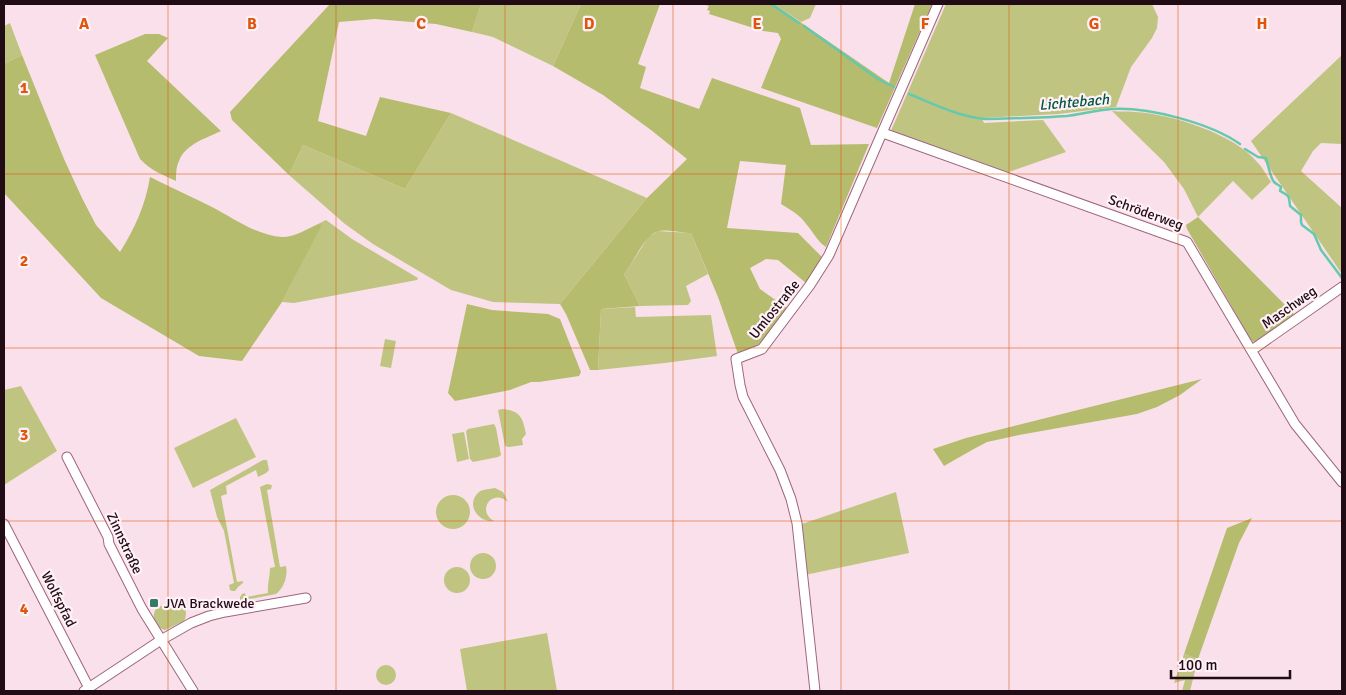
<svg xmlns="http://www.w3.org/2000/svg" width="1346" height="695" viewBox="0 0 1346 695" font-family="Signika,sans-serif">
  <rect width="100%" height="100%" fill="#fae0ea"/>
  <path fill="#bfc580" d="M481 4H581L553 66 493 37 472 32Z
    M774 4H816L810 18 801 22Z
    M946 4H1152L1158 17 1157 28 1152 38 1131 67 1116 107 1058 114 982 118 984 123 1043 120 1066 152 1006 173 890 133Z
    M10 23 22 55 4 64V26Z
    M1342 55V144L1321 143 1313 151 1301 171 1342 208V274L1251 141Z
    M1112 111C1120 112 1128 111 1135 112 1171 114 1235 134 1258 163 1263 168 1267 176 1271 182L1252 200 1233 181 1198 217 1184 189 1164 162Z
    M451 113 647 198 560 304 493 302 451 290 373 244 345 224 289 175 303 145 405 189Z
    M326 220 352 239 418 278 417 280 294 303 282 302 321 226 318 224Z
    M658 231 691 233 708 274 686 286 691 301 688 305 640 306 624 274 628 269 648 237Z
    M635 307 636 317 711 315 717 356 665 363 598 370 601 309Z
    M385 339 396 341 391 368 380 366Z
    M21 386 57 451 4 485V390Z
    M502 409C520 410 523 418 526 434L522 439 523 445 509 447 505 446 498 410Z
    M236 418 256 457 193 488 174 448Z
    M494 424 496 428 501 455 498 457 473 462 470 459 466 431 468 429Z
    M464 432 469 459 457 462 452 434Z
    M263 460H267L269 470 266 473 258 477 256 470 226 486 227 494 221 496 237 582 243 581V583L238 587 235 591H232L230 590 229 585 234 583 224 531 217 517 210 490Z
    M267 484 272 485 271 489 267 490 280 567 286 566C288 576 284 588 276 594L240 601V597L242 594 245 593 246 597 268 593C267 585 270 577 270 568L275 567 260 487Z
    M495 488 503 492 508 502C492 488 476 511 494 521 478 523 465 504 479 492 483 489 490 489 495 488Z
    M896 492 909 553 805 575 800 528 802 524Z
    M436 512a17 17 0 1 1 34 0a17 17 0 1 1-34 0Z
    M470 566a13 13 0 1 1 26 0a13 13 0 1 1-26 0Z
    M444 580a13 13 0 1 1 26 0a13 13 0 1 1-26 0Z
    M178 602C186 605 188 614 184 621L165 630C155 627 150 617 157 607Z
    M547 633 557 691H467L460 649Z
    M1184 654 1198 659 1190 691H1182L1185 680 1174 683Z
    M376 675a10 10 0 1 1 20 0a10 10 0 1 1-20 0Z"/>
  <path fill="#b5bc6e" d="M330 4H481L472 32 436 24 375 19 339 22 318 121 366 136 380 97 451 113 405 189 303 145 289 175 232 120 230 112Z
    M581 4H660L638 64 646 67 640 88 699 109 712 78 800 108 811 145 869 144 826 247C817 241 814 233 807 225 800 215 791 210 781 204L786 165 740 161 727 228 798 233 823 258 806 283 778 260 766 259 750 268 760 289 787 308 763 342 738 354 718 297 691 233C684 233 665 229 659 231 644 234 634 263 624 274L640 306 601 309 598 370H590L566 314 560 304 647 198 687 159 651 130 603 95 553 66Z
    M703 4H774L889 83 915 4H932L877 128 761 88 781 39 778 33 763 31 709 14 710 11 707 10 709 6Z
    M145 34H159L168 38 147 61 221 131C207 138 185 144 179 161 176 167 176 174 176 181 163 175 150 170 140 159L95 55Z
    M22 55 64 159 82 198 96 225 120 252C134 230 146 204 150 177 170 187 192 197 212 207 233 218 258 236 282 237 295 237 307 229 318 224L322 225 282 302 242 361 199 356 101 298 4 193V64Z
    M1198 217 1295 315 1256 342H1254L1251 340 1187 229 1186 225Z
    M467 304 492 310 548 314 560 319 581 372 579 376 539 382H531L510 390 455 401 448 393Z
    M1202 379 1180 395 1157 407 1137 414 1019 435 987 442 972 450 944 466 933 449 966 438Z
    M1252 518 1239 543 1198 659 1184 654 1227 528Z"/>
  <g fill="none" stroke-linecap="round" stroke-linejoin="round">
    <path stroke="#66c8ac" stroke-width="2.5" d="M771 4 799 23
      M804 26 878 79 894 87
      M909 94C934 104 959 117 986 119 1013 118 1040 118 1067 116 1082 114 1097 110 1112 109 1149 107 1210 123 1240 144
      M1245 149 1258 157 1266 158C1268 164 1270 177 1274 182 1276 184 1279 185 1281 187L1280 191C1289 196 1289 195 1290 206L1301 215V222L1302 225 1314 234 1321 250 1342 278"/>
    <g stroke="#9e657d" stroke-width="11">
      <path id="minor" d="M883 133 1187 242 1295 424 1342 482
        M1252 350 1342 287
        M67 457 108 537 109 544 142 609 193 691
        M4 524 89 688
        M84 691 161 640 191 623 209 616 225 612 306 598
        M815 691 797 523 791 499 780 470 743 397 740 385 736 359 762 349 810 285 829 255 938 4"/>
    </g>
    <use href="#minor" stroke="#fff" stroke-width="9"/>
  </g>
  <path fill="none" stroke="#de550c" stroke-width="1" stroke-opacity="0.55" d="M168 4V691M336 4V691M505 4V691M673 4V691M841 4V691M1009 4V691M1178 4V691M4 174H1342M4 348H1342M4 521H1342"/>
  <rect fill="#387866" stroke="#fff1f6" stroke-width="2" x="149" y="598" width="10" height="10" rx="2.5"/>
  <g text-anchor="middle" stroke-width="4.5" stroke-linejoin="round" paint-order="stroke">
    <g font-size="14" fill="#210c15" stroke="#fff1f6">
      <text transform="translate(1146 212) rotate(20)" y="5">Schröderweg</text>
      <text transform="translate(1289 307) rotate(-35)" y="5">Maschweg</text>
      <text transform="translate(774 309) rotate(-51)" y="5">Umlostraße</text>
      <text transform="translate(125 543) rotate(65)" y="5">Zinnstraße</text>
      <text transform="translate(59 599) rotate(63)" y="5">Wolfspfad</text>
    </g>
    <g font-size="14" fill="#210c15" stroke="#fff1f6" text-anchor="start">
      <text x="164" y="608">JVA Brackwede</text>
    </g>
    <g font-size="15" font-style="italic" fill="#005846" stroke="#fff1f6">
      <text transform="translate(1074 102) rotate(-5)" y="5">Lichtebach</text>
    </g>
  </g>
  <g font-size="16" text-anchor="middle" font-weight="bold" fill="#de550c" stroke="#fff1f6" stroke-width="4.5" stroke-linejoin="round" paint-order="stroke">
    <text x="84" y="29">A</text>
    <text x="252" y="29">B</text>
    <text x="421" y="29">C</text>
    <text x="589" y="29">D</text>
    <text x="757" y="29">E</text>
    <text x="925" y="29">F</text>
    <text x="1094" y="29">G</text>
    <text x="1262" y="29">H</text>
    <text x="24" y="93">1</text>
    <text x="24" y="266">2</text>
    <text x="24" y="440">3</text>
    <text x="24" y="614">4</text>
  </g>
  <rect width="1346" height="695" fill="none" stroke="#210c15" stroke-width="10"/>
  <path d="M1171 670v8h119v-8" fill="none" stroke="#210c15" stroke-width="2.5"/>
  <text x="1178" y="670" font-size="15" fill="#210c15" stroke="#fff1f6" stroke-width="4" paint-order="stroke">100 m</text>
</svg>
